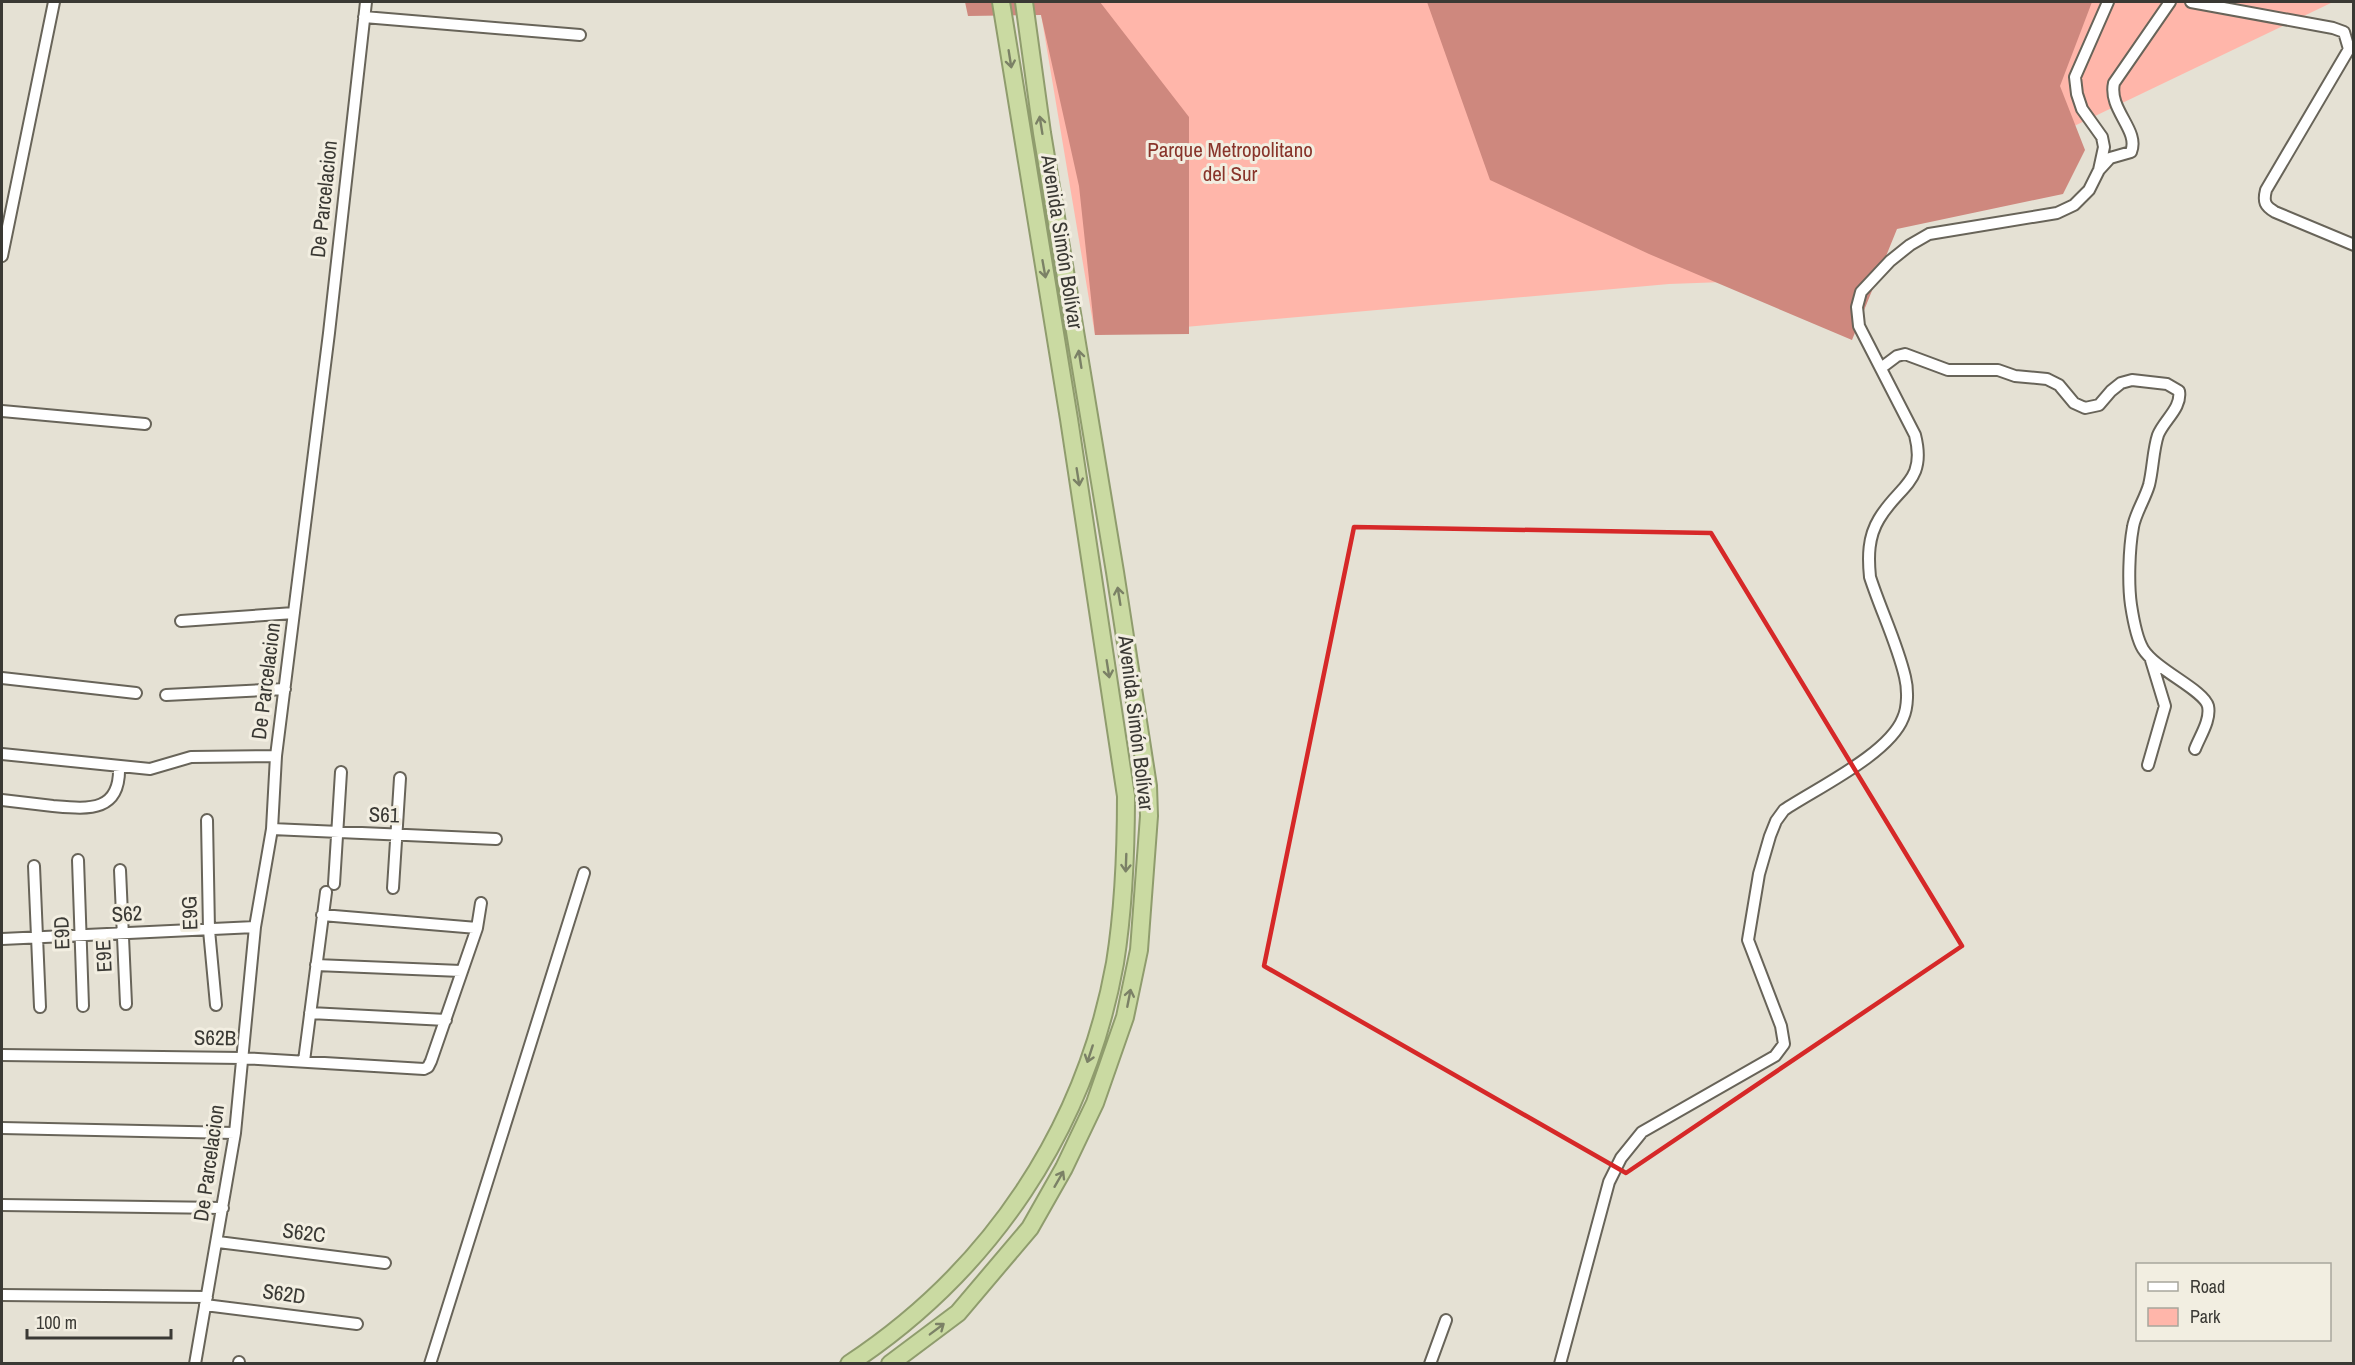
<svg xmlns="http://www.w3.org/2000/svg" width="2355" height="1365" viewBox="0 0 2355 1365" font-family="'Archivo Narrow',sans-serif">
  <rect width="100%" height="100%" fill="#e5e1d4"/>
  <path fill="#ffb6aa" d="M1039 2H2333L1751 281 1669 284 1095 335Z"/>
  <path fill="#ce887e" d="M965 2H1100L1189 117V334L1095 335 1079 186 1041 15 968 16Z
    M1427 2H2092L2060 86 2085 150 2063 194 1897 229 1852 340 1649 254 1490 180Z"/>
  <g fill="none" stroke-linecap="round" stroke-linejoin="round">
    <g stroke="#686459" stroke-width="14">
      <path id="minor" d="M2191 2 2333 28 2344 32 2349 49 2266 190C2263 202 2265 206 2275 212L2354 245
        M364 17 580 35
        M2099 170 2110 158 2131 152C2140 130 2108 110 2114 83L2170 2
        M2 256 54 2
        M1881 368 1897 356 1905 354 1948 370H1998L2015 376 2047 379 2059 385 2074 403 2085 408 2099 405 2111 391 2121 383 2132 380 2167 384 2179 391C2182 408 2164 420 2158 435 2153 450 2153 469 2149 485 2145 499 2135 514 2133 527 2129 549 2128 584 2131 605 2133 618 2137 639 2143 649 2156 670 2204 690 2208 706 2211 720 2200 736 2195 749
        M2 411 145 424
        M181 621 294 613
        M2 678 136 693
        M166 695 285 689
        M2 754 150 769 191 757 276 756
        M2148 765 2165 706 2151 660
        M2 800C19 802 36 804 53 806 88 809 121 813 119 766
        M207 820 209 930 216 1005
        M272 829 496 839
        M78 860 83 1006
        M34 866 40 1007
        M120 870 126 1004
        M334 884 341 772
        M393 888 400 778
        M322 915 477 928
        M2 939 255 927
        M316 965 461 971
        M310 1013 446 1020
        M2 1055 242 1058 424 1069 428 1067 431 1061 477 928 481 903
        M304 1061 326 892
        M2 1128 235 1133
        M2 1205 223 1208
        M218 1242 385 1263
        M2 1295 207 1297
        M205 1305 357 1324
        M195 1364 235 1133 255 927 272 829 276 756 329 333 366 2
        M239 1364V1362
        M430 1364 584 873
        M1430 1364 1446 1320
        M1560 1364 1609 1182 1621 1158 1642 1132 1775 1056 1784 1044 1781 1026 1748 940 1759 874 1770 836 1776 821 1784 810C1817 788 1889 754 1903 718 1908 707 1908 689 1905 677 1897 643 1881 611 1870 577 1868 557 1868 537 1879 519 1899 485 1927 482 1915 435L1859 326 1857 307 1861 292 1890 261 1910 245 1929 234 2057 213 2074 205 2089 190 2099 170 2104 147 2102 137 2082 109 2077 94 2075 77 2108 2"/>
    </g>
    <g stroke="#8f9c6d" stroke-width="20">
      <path id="trunk" d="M849 1364C990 1271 1085 1130 1115 963 1124 907 1126 852 1126 796L1069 419 1001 2
        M890 1364 958 1313 1030 1228 1064 1168 1095 1103 1125 1017 1139 950 1149 816 1148 786 1115 572 1042 133 1024 2"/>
    </g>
    <use href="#minor" stroke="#fff" stroke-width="10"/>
    <use href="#trunk" stroke="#cadaa2" stroke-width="16"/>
  </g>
  <defs><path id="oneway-shaft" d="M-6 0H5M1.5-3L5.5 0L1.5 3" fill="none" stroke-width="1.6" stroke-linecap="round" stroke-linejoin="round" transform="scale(1.5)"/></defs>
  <g stroke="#7b8166">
    <use href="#oneway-shaft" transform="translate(1010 59) rotate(81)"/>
    <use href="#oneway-shaft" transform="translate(1041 125) rotate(-99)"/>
    <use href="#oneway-shaft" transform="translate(1044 269) rotate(80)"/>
    <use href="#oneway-shaft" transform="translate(1080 359) rotate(-99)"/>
    <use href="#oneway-shaft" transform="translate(1078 477) rotate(81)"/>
    <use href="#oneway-shaft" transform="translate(1119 596) rotate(-99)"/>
    <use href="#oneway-shaft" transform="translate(1108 669) rotate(81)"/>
    <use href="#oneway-shaft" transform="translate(1126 863) rotate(92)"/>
    <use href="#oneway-shaft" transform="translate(1129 998) rotate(-79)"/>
    <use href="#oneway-shaft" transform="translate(1090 1054) rotate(108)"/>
    <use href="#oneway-shaft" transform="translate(1059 1179) rotate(-60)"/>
    <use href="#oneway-shaft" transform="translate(937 1329) rotate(-37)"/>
  </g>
  <path fill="none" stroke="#d62828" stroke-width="4.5" stroke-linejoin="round" d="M1354 527 1711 533 1962 946 1626 1173 1264 966Z"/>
  <g text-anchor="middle" stroke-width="6" stroke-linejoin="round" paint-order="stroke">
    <g font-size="21" fill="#88342a" stroke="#f2eee1">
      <text x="1230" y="157">Parque Metropolitano<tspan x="1230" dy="24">del Sur</tspan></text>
    </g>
    <g font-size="21" fill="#3a3934" stroke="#f2eee1">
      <text transform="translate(324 199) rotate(-84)" y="7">De Parcelacion</text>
      <text transform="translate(1062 242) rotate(81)" y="7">Avenida Simón Bolívar</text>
      <text transform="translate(266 681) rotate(-83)" y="7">De Parcelacion</text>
      <text transform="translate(1136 723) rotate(83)" y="7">Avenida Simón Bolívar</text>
      <text transform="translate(384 815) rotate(2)" y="7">S61</text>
      <text transform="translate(190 913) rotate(-92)" y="7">E9G</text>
      <text transform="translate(127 914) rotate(-3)" y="7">S62</text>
      <text transform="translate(62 933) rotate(-92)" y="7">E9D</text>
      <text transform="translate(104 956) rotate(-93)" y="7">E9E</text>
      <text transform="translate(215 1038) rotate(1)" y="7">S62B</text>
      <text transform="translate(209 1163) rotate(-82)" y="7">De Parcelacion</text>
      <text transform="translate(304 1233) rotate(7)" y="7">S62C</text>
      <text transform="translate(284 1294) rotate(8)" y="7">S62D</text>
    </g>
  </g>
  <rect width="2355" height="1365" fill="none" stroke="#3a3934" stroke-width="6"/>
  <rect x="2136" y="1263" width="195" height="78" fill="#f2eee1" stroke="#a8a69c" stroke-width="1.5"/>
  <rect x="2148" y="1282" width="30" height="9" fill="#ffffff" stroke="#a8a69c" stroke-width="1.5"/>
  <text x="2190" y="1293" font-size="18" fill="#3a3934">Road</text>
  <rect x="2148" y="1308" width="30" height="18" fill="#ffb6aa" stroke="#a8a69c" stroke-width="1.5"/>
  <text x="2190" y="1323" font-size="18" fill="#3a3934">Park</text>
  <path d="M27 1329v9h144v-9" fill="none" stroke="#3a3934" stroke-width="3"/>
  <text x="36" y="1329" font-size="18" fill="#3a3934" stroke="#f2eee1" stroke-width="4.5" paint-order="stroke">100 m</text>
</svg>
